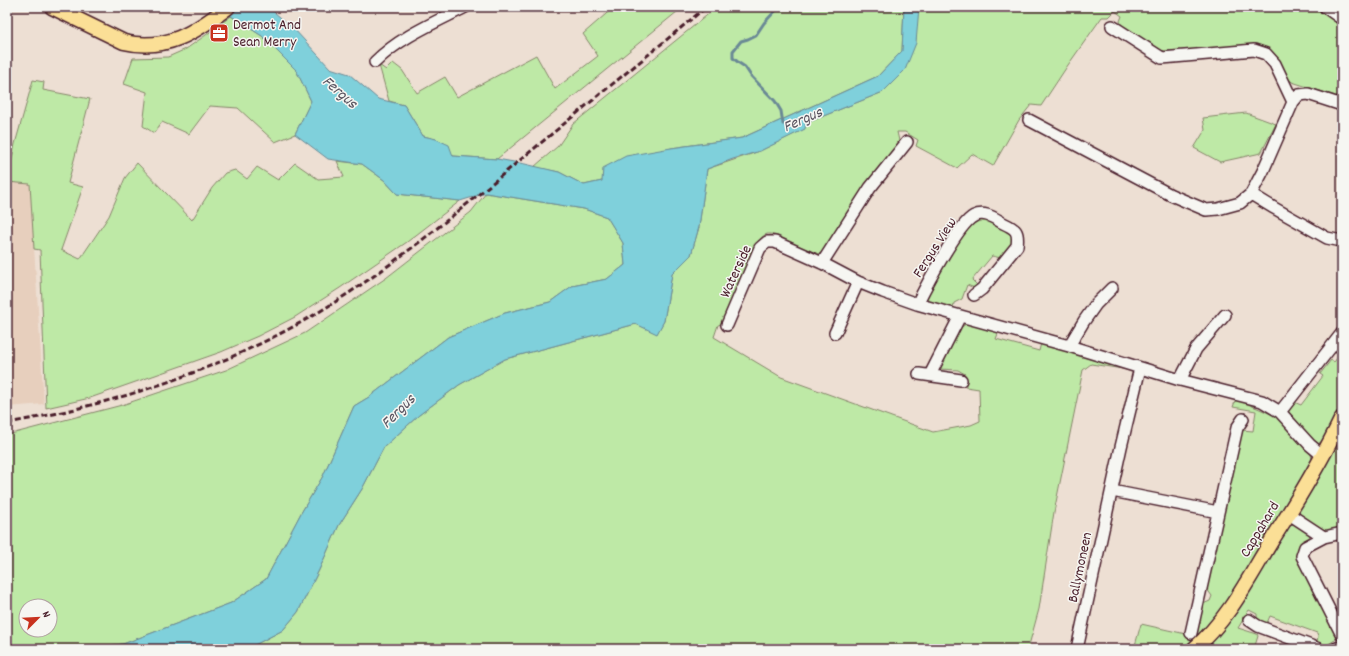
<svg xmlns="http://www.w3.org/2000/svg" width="1349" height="656" viewBox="0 0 1349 656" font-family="Dekko,sans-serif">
  <rect width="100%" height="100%" fill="#eddfd3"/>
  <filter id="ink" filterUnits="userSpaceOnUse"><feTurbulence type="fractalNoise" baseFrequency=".025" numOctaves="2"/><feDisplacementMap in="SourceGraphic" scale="8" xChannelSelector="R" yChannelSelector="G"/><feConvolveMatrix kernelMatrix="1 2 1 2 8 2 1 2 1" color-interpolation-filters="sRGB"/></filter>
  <g filter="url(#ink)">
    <path fill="#e7cfbd" d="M7 182 30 184 44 404 7 407Z"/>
    <path fill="#bee9a6" stroke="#848468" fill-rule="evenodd" d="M614 7H683L497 159 453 156 436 139 423 136 404 105 389 101 379 65 386 70 393 63 402 70 417 93 445 77 457 97 536 55 555 89 598 56 583 34Z
      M717 7H904L902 51 878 76 742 138 671 148 602 181 584 185 559 172 534 167 558 146 573 124Z
      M919 7H1307L1311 10 1320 8 1342 23V98L1292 82 1257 46 1164 51 1157 50 1122 27 1120 21 1122 16 1115 11 1109 17H1102L1068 65 1041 106 1031 105 1019 120 993 166 972 154 957 168 916 146 918 140 905 132H897L900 145 863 188 821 253 816 255 811 254C802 249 775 232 767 234 762 236 760 239 757 242L722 324 718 325 714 337 781 377 933 432 971 425 980 421 979 389 966 387 965 374 958 370 940 369 941 364 959 329 967 323 999 331 996 339 1039 351 1041 343 1124 368 1123 369 1091 364 1083 370 1054 512 1039 609 1028 649H247L283 630 298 612 319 570 339 525 362 489 384 447 419 415 459 385 505 359 636 324 657 333 664 321 672 274 691 255 699 227 707 169 760 151 804 129 806 123 883 92 905 70Z
      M231 16 262 36 296 70 311 101 295 134 275 142 238 108 210 106 189 134 162 122 154 133 143 126 147 92 124 84 133 58 168 57 186 49 206 35Z
      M33 80 44 82 43 90 90 99 68 183 83 187 61 250 80 259 109 216 125 178 137 163 192 220 212 188 225 173 235 170 247 179 257 167 278 180 295 163 318 179 344 177 337 161 362 164 384 180 397 194 460 201 407 242 340 288 295 317 258 336 221 352 90 398 46 408 40 250 34 249 30 184 7 182 15 144Z
      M1246 113 1276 124 1261 153 1220 162 1194 148 1205 130 1203 118Z
      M486 193 584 209 607 217 623 243 625 265 607 279 572 286 550 302 505 313 448 337 369 397 354 406 323 476 301 513 266 579 231 603 123 644 87 649H7V435L122 405 226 370 305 333 386 278 471 212ZM26 606H50V630H26Z
      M984 219 1010 231 1014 236 1013 245 1001 258 992 256 972 280 979 287 977 289 967 285 962 299 954 303 953 309 929 303 925 299 954 248 969 226 977 222Z
      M1342 352V405L1327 435 1322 441 1318 444 1315 443 1288 411 1294 402 1301 405 1323 376 1320 374 1331 360 1334 362Z
      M1236 399 1276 416 1311 454 1312 460C1292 496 1272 533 1250 568 1231 597 1211 626 1185 649H1134L1141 624 1195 636 1203 604 1210 601 1212 596 1209 592 1207 588 1242 430 1253 431 1256 411 1233 407Z
      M1342 430V529L1326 532 1302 516 1298 512Z
      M1293 524C1301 525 1312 530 1309 540 1301 545 1296 549 1297 560L1334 631 1336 636 1335 640 1325 646 1317 643 1318 636 1317 633 1270 616 1267 623 1264 624 1257 620V614L1249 610 1238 628 1257 634 1258 636 1254 649H1202L1288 528Z"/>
    <path fill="#7fd0db" stroke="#6a8995" d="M223 7H268L293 28 330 68 349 74 378 99 404 105 423 136 436 139 449 145 453 156 497 159 525 164 559 172 584 185 602 181 603 168 626 156 671 148 742 138 878 76 902 51 904 7H919L916 43 905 70 883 92 806 123 805 129 760 151 733 159 707 169 699 227 691 255 672 274 664 321 657 334 636 324 505 359 459 385 419 415 384 447 362 489 339 525 319 570 298 612 283 630 247 649H66H87L123 644 231 603 266 579 301 513 323 476 354 406 369 397 448 337 505 313 550 302 572 286 607 279 625 265 623 243 607 217 584 209 486 193 460 201 397 194 384 180 362 164 328 159 295 134 311 101 296 70 262 36 231 16Z"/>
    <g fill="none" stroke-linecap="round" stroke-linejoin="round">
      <path stroke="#6a8995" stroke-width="3" d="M779 7 764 23 756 35 748 39 741 41 733 51V58L739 63 745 67 751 76 775 101 781 111 783 124"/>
      <g stroke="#4a1f2b" stroke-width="14">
        <path id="minor" d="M1325 7 1342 19
          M375 62C400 37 434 23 465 7
          M1293 102 1299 95 1308 94 1342 105
          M1029 120 1171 195 1206 210 1218 209 1240 203 1251 194 1263 171 1293 102 1275 64 1266 54 1254 50 1162 58 1112 26
          M1251 194 1274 208 1327 238 1342 241
          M822 263 870 188 907 142
          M917 304C926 286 958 224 974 216 985 211 994 218 1003 223 1016 229 1019 231 1017 246L982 289 974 295
          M727 325 760 248 767 242H775L822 263 858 282 883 292 917 304 1069 346 1180 380 1262 401 1280 412 1310 445 1322 455
          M835 333 858 282
          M1069 346 1084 321 1096 304 1112 288
          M919 374 961 380
          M930 375 960 316
          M1180 380 1196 349 1225 315
          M1280 412 1342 333
          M1112 491 1218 512
          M1289 514 1324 537 1305 547 1302 556 1342 635
          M1324 537 1342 533
          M1249 620 1258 626 1319 649
          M1191 633 1237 428 1243 419
          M1077 649 1121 447 1140 368
          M1335 649 1342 646"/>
      </g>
      <g stroke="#4a1f2b" stroke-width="17">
        <path id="major" d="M52 7 124 42C166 52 196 32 228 7
          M1194 649C1228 620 1249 578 1272 540 1297 501 1322 460 1342 418"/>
      </g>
      <use href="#minor" stroke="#f6f6f2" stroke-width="11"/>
      <use href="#major" stroke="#fbdf96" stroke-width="14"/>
      <path stroke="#4a1f2b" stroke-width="3" stroke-dasharray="6 3" stroke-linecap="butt" d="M7 423C106 406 201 376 289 329 369 286 438 228 507 171 573 116 640 62 706 7"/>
    </g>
  </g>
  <defs>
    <g id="office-square" transform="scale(1)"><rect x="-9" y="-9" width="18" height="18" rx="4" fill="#c8321e" stroke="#f6f6f2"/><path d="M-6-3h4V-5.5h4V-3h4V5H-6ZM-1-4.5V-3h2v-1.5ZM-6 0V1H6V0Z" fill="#fff"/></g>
  </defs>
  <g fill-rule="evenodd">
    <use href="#office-square" x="219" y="33"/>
  </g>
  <g text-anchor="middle" stroke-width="3" stroke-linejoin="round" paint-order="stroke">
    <g font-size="15" fill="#4a1f2b" stroke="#f6f6f2" text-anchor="start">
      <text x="233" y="29">Dermot And<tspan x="233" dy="17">Sean Merry</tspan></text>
    </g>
    <g font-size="15" fill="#4a1f2b" stroke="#f6f6f2">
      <text transform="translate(934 247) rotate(-57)" y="5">Fergus View</text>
      <text transform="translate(735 271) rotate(-65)" y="5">Waterside</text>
      <text transform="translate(1259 529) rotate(-59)" y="5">Cappahard</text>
      <text transform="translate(1079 567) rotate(-78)" y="5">Ballymoneen</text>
    </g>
    <g font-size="16" font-style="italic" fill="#5a5460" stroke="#f6f6f2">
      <text transform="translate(341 91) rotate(41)" y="6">Fergus</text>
      <text transform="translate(802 118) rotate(-24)" y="6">Fergus</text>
      <text transform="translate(397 410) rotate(-45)" y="6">Fergus</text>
    </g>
  </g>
  <rect width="1349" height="656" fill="none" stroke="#f6f6f2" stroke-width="24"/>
  <rect x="12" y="12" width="1325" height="632" fill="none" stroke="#4a1f2b" stroke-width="1.5" filter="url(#ink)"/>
  <g transform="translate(38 618) rotate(66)"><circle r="19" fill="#f6f6f2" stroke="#b1a0a2"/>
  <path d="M0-3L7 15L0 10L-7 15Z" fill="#c8321e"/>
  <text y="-6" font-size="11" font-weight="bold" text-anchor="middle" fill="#4a1f2b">N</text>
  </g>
</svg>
